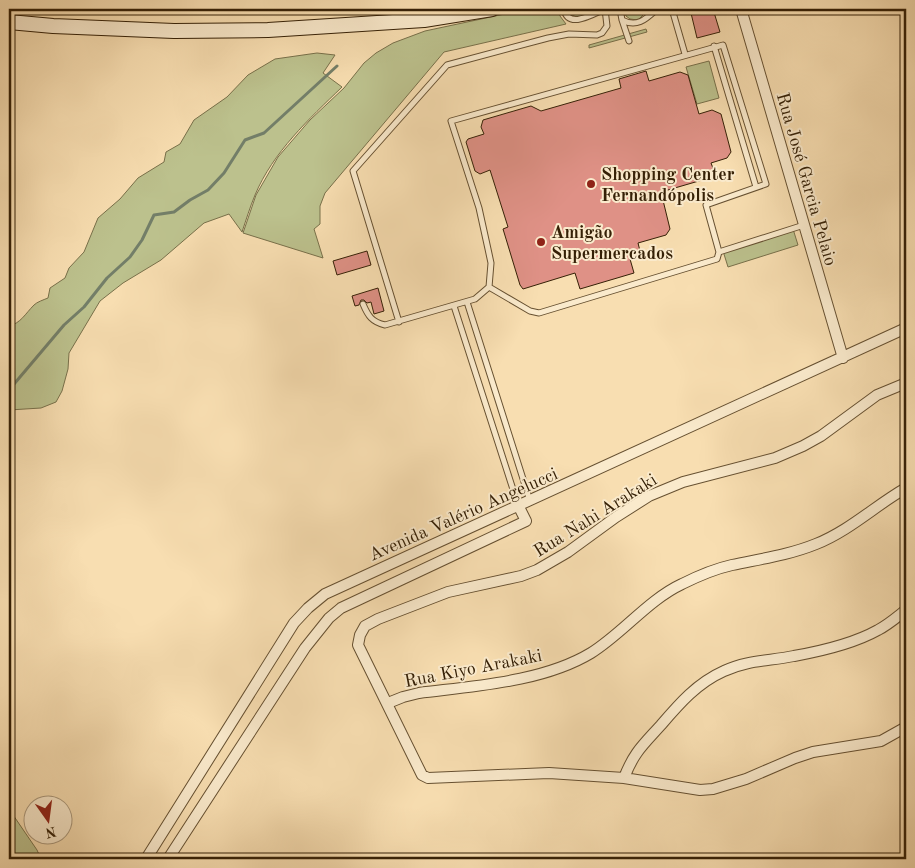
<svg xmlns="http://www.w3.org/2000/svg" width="915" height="868" viewBox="0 0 915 868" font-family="'Old Standard TT',serif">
  <rect width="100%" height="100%" fill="#f8deb1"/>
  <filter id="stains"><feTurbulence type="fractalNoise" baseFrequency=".004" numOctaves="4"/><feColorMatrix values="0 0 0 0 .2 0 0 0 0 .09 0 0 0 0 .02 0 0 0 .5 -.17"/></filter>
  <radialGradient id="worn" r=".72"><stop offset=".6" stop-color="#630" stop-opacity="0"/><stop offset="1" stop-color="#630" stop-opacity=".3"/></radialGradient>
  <path fill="#bcc18d" stroke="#78704a" d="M528 9H558L560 16 566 24 444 52 325 193 320 206V224L314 229 323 258 243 233 256 195 278 157 310 120 344 88 364 63 376 53 393 43 425 31Z
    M569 9H591L594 12 578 18 572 15Z
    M626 9H649L638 20 630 19 626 16 624 11Z
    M646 29 647 32 589 48V45Z
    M317 53 335 55 323 73 342 87C309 119 273 152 255 195 250 207 246 220 242 232L229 214 204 223 161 260 123 283 100 301 69 353 68 369 62 391 56 402 41 408 9 410V326C21 323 25 314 34 305 37 302 43 300 48 298L50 288 65 278 69 268 84 252 98 218 120 199 138 178 164 162 166 152 180 144 194 120 227 97 248 75 275 59Z
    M709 61 719 98 697 104 686 67Z
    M793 229 798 245 728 267 723 251Z
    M9 809 37 850 41 859H9Z"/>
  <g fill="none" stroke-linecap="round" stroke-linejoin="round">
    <path stroke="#737e68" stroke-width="3" d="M9 390 64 325 84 307 107 278 130 257 142 240 154 215 174 212 190 200 208 190 224 173 245 140 264 133 337 66"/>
  </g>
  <path fill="#df9186" stroke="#352006" d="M690 9H713L720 32 697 38Z
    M646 71 649 81 680 72 688 75 699 114 712 110 721 114 731 152 727 158 711 163 716 176 661 192 670 229 666 235 638 243 640 251 636 257 630 259 634 273 580 289 575 273 523 289 520 285 503 229 508 227 490 170 480 174 475 171 466 142 468 139 484 134 481 127 483 120 531 106 541 111 621 88 619 79Z
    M367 251 371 265 337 275 333 261Z
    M378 288 384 311 374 314 371 302 367 303 364 300H361L359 305 355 306 352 296Z"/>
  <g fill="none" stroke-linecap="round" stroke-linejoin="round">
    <g stroke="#665031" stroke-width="7">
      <path id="lane" d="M564 9C568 30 593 14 605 9
        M620 9 622 20C637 28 646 19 657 9
        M672 9 685 54
        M622 20 629 41
        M714 46 756 187
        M719 252 804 225
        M467 302 530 501
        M363 304C368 316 372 322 385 325L475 299 489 287 491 263 488 249 479 208 451 121 723 45 766 184 706 205 719 252 717 259 539 313 530 311 489 287
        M454 306 518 505
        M399 322 353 171 447 65 548 38 569 34 597 35 602 33 607 26 605 9"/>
    </g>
    <g stroke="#665031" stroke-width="12">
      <path id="street" d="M741 9 843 358
        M906 383 877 395 821 436 803 446 775 458 683 482 649 496 616 517 568 552 537 570 521 576 448 592 378 619 365 626 360 635 358 645 422 775 428 778 549 773 624 778 700 790 713 789 746 779 795 758 813 752 881 741 906 727
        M388 703 403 697 419 693C474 686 543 682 591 653 623 633 648 600 682 584 698 576 714 569 732 565 760 559 789 555 816 544 849 531 876 505 906 488
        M624 778C634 752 643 745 661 725 679 704 697 683 724 671 747 660 770 661 794 656 822 651 853 644 878 630 888 625 897 617 906 610
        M146 859 294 623 308 608 325 594 906 328
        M168 859 305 648 329 618 341 608 526 521 519 507"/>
    </g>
    <g stroke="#352006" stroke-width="16">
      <path id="secondary" d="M9 22 53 26 174 31 268 30 424 20 492 9"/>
    </g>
    <use href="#lane" stroke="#faeacc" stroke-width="5"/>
    <use href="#street" stroke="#faeacc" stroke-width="10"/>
    <use href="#secondary" stroke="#faeacc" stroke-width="14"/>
  </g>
  <g fill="#8f2418" stroke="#faeacc" stroke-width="2">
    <circle cx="591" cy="184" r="5"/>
    <circle cx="541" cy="242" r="5"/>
  </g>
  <g text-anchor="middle" stroke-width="4" stroke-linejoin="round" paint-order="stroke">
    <g font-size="18" font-weight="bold" fill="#352006" stroke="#faeacc" text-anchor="start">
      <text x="601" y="180">Shopping Center<tspan x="601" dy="21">Fernandópolis</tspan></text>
      <text x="551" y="238">Amigão<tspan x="551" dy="21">Supermercados</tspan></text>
    </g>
    <g font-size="18" fill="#352006" stroke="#faeacc">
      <text transform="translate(807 179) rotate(74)" y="6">Rua José Garcia Pelaio</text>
      <text transform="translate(463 514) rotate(-24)" y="6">Avenida Valério Angelucci</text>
      <text transform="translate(595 515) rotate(-32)" y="6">Rua Nahi Arakaki</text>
      <text transform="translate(473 668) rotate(-11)" y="6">Rua Kiyo Arakaki</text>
    </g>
  </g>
  <rect width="915" height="868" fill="none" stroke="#f8deb1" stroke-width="30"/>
  <rect x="10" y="10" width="895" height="848" fill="none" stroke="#352006" stroke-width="2.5"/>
  <rect x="15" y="15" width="885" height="838" fill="none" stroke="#352006"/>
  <g transform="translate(48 820) rotate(166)"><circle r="24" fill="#faeacc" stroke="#ab997d"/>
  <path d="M0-4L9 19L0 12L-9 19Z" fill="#8f2418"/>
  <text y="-8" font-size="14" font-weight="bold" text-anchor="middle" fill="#352006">N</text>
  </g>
  <rect width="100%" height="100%" filter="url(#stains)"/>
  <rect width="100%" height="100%" fill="url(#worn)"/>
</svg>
